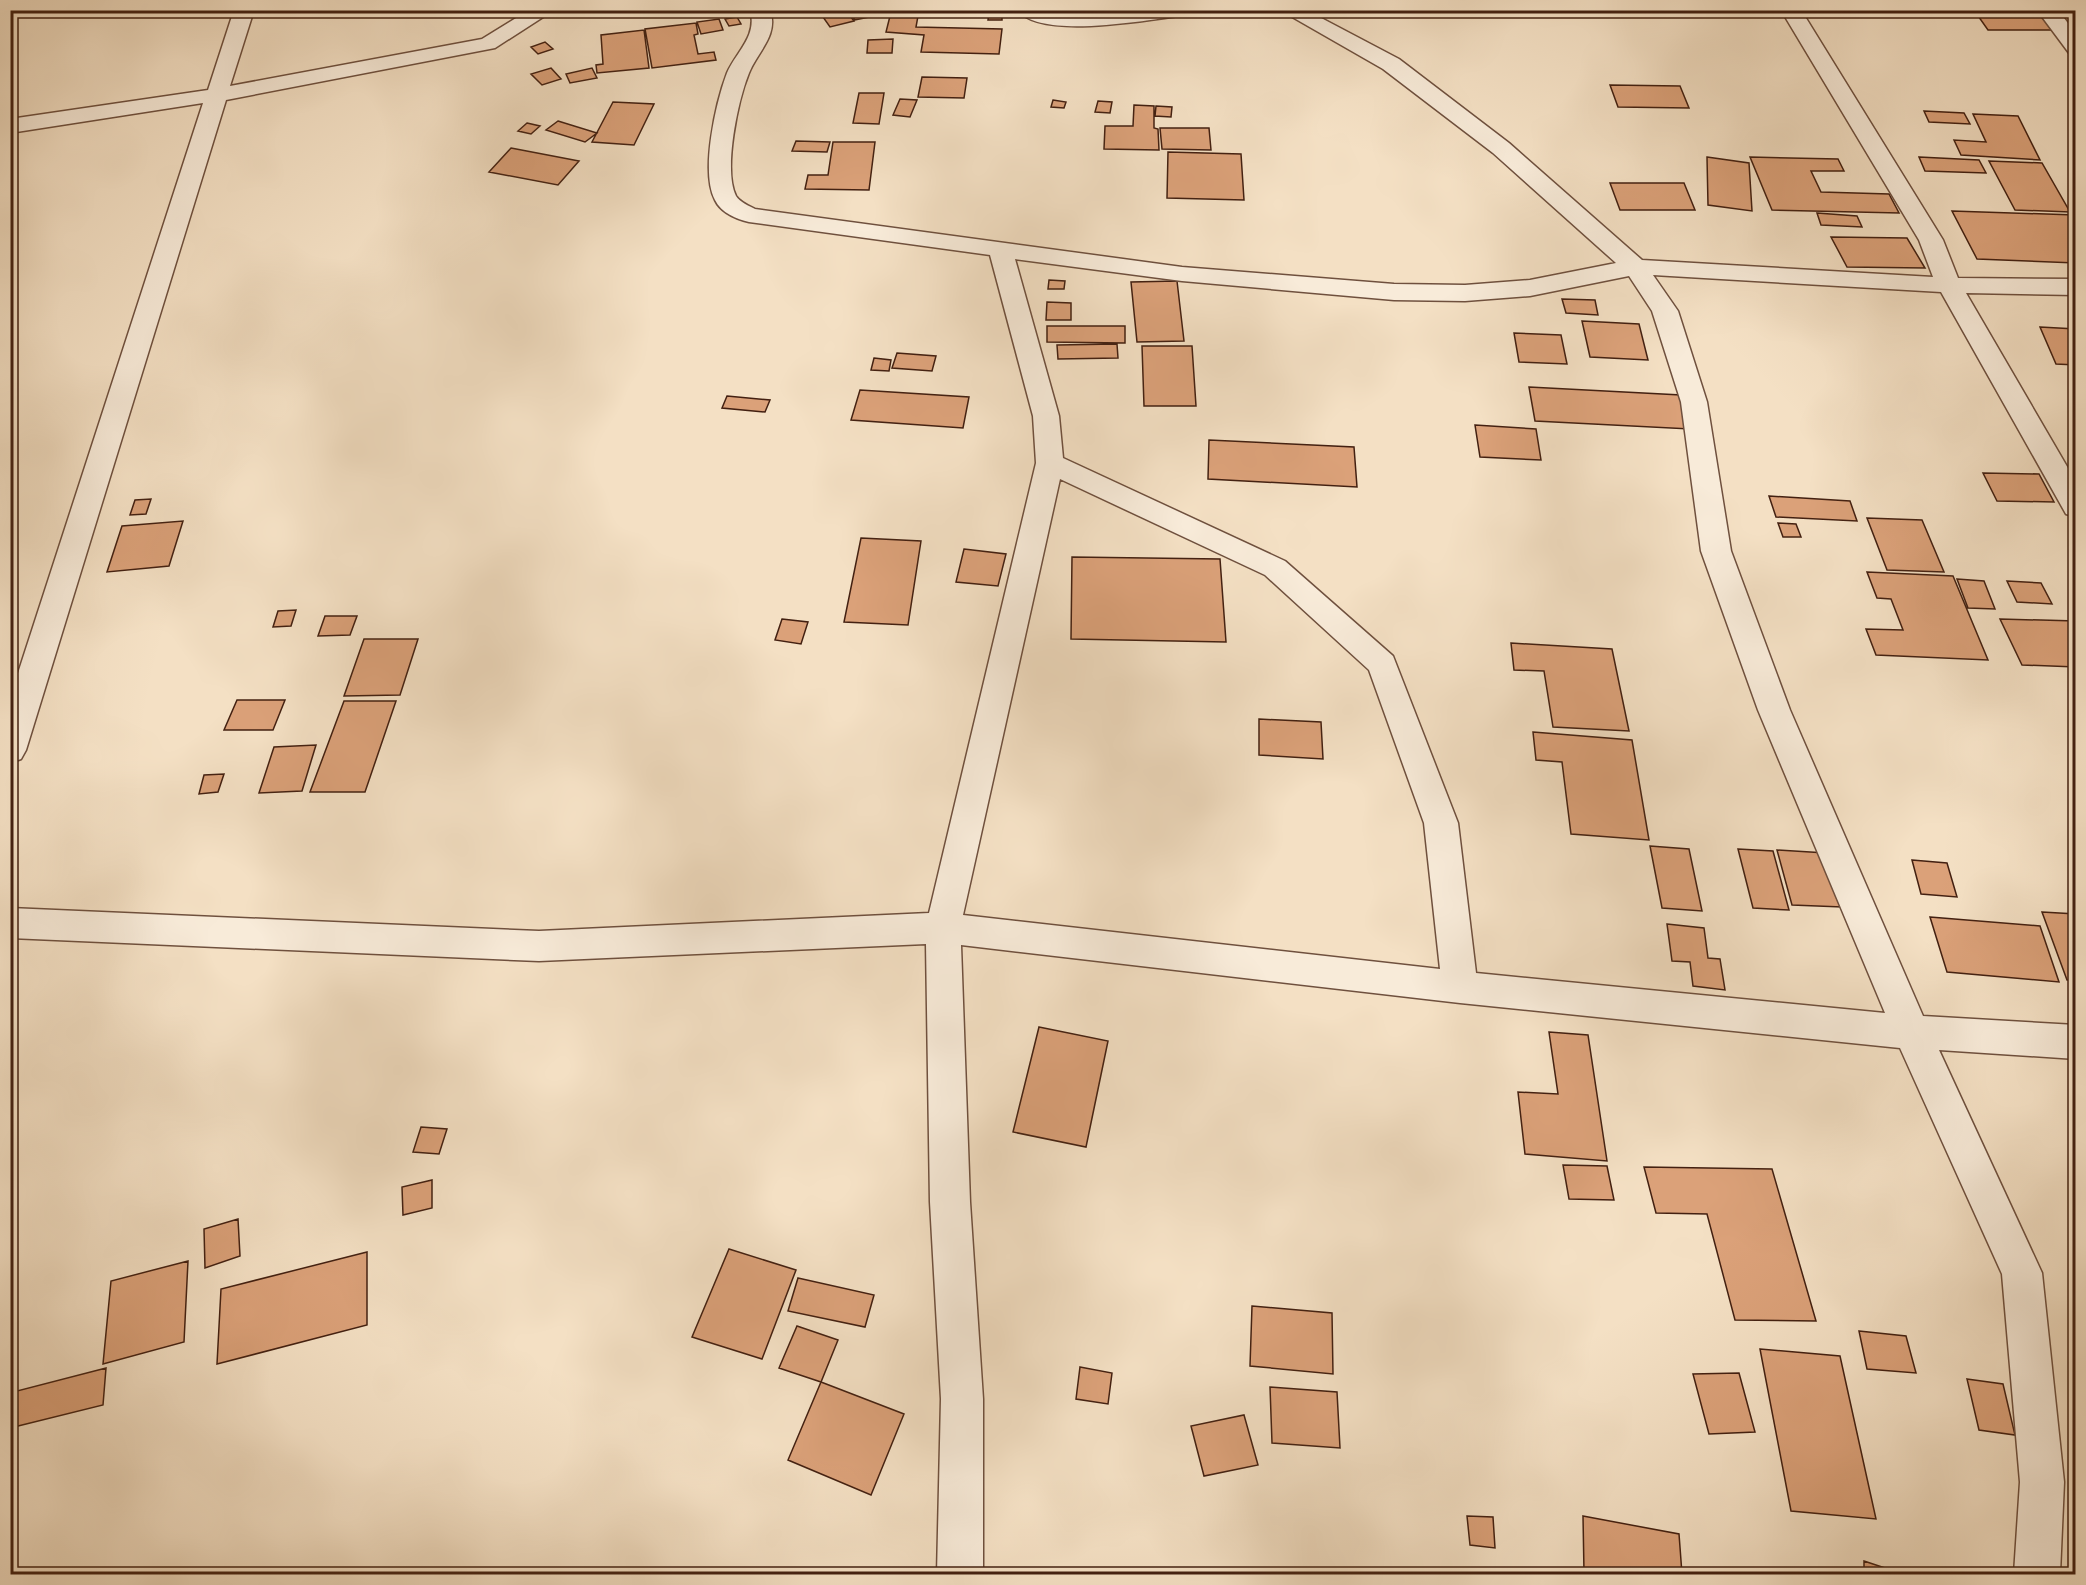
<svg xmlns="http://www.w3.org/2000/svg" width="2086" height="1585" viewBox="0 0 2086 1585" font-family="'Sorts Mill Goudy',serif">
  <rect width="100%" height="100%" fill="#f4e0c4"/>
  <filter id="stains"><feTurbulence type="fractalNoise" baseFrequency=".00333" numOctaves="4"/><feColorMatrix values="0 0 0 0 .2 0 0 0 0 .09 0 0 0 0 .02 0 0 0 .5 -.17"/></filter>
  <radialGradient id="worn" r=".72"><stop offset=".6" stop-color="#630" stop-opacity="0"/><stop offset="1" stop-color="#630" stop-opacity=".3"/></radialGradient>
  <path fill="#dba179" stroke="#432011" stroke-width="1.5" d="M848 10H893L894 12 855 20Z
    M847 12 854 21 830 27 823 17Z
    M989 13 1002 14V20H988Z
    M1976 13H2044L2057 30H1988Z
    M890 16H918L916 27 1002 29 999 54 921 52 924 35 886 32Z
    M737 17 741 24 729 26 725 19Z
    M719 19 723 30 701 34 697 22Z
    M696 23 698 34 694 35 698 54 714 52 716 60 652 68 645 29Z
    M644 30 649 68 597 73 596 65 603 64 601 35Z
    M893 39 892 53H867L868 40Z
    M545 42 553 49 538 54 531 47Z
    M551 68 561 79 542 85 531 74Z
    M592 68 597 78 570 83 566 74Z
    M922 77 967 78 964 98 918 97Z
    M1610 85 1680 86 1689 108 1618 107Z
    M859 93H884L879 124 853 123Z
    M900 99 917 100 910 117 893 115Z
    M1053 100 1066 102 1064 108 1051 107Z
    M1098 101 1112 102 1110 113 1095 112Z
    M613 102 654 104 634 145 592 142Z
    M1134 105 1154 106V128L1158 129 1159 150 1104 149 1105 126H1133Z
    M1156 106 1172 107 1171 117 1155 116Z
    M1924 111 1964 113 1970 124 1929 122Z
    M1973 114 2018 116 2040 160 1961 155 1954 140 1986 142Z
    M558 121 597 133 585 142 546 130Z
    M527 123 540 126 531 134 518 131Z
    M1160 128H1209L1211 150 1162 149Z
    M796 141 830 142 827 152 792 151Z
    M833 142H875L869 190 805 189 808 175H828Z
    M511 148 579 161 558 185 489 172Z
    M1168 152 1241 154 1244 200 1167 198Z
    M1707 157 1749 163 1752 211 1708 205Z
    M1750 157 1838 159 1844 171H1811L1821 192 1889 194 1899 213 1772 210Z
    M1919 157 1979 160 1986 173 1925 171Z
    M1989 161 2042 163 2070 212 2015 210Z
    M1610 183H1684L1695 210H1620Z
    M1952 211 2075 215 2076 263 1977 259Z
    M1817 213 1857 216 1862 227 1821 225Z
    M1831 237 1907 238 1925 268 1847 267Z
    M1049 280 1065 281 1064 289H1048Z
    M1177 281 1184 341 1137 342 1131 282Z
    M1562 299 1595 300 1598 315 1566 313Z
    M1047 302 1071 303V320H1046Z
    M1582 321 1639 324 1648 360 1590 357Z
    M1047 326H1125V343L1047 342Z
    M2040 327 2076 329V365L2056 364Z
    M1514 333 1561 335 1567 364 1519 362Z
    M1117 344 1118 358 1058 359 1057 345Z
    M1142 346H1192L1196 406H1144Z
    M897 353 936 356 932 371 892 368Z
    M874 358 891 360 889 371 871 370Z
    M1529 387 1681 395 1690 429 1535 421Z
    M860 390 969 397 963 428 851 420Z
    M727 396 770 400 765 412 722 408Z
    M1475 425 1536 429 1541 460 1480 457Z
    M1209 440 1354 447 1357 487 1208 479Z
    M1983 473 2039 474 2054 502 1997 501Z
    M1769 496 1850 501 1857 521 1776 517Z
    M151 499 146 514 130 515 135 500Z
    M1867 518 1922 520 1944 572 1887 570Z
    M183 521 169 566 107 572 122 526Z
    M1778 523 1796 524 1801 537H1783Z
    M861 538 921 541 908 625 844 622Z
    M964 549 1006 554 998 586 956 582Z
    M1072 557 1220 559 1226 642 1071 639Z
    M1867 572 1953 576 1988 660 1876 655 1866 629 1903 630 1891 599 1877 598Z
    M1957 579 1984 581 1995 609 1968 608Z
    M2007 581 2041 583 2052 604 2017 602Z
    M296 610 291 626 273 627 278 611Z
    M325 616H357L350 635 318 636Z
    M782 619 808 622 801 644 775 640Z
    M2000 619 2076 621V667L2022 665Z
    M364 639H418L400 695 344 696Z
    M1511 643 1612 649 1629 731 1553 727 1544 671 1514 670Z
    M237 700H285L273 730H224Z
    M344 701H396L365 792H310Z
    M1259 719 1321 722 1323 759 1259 755Z
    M1533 732 1632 740 1649 840 1571 834 1562 762 1536 760Z
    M316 745 302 791 259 793 274 747Z
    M224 774 218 792 199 794 204 775Z
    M1650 846 1689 849 1702 911 1662 908Z
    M1738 849 1773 851 1789 910 1753 908Z
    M1777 850 1826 853 1842 907 1792 905Z
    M1912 860 1947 863 1957 897 1921 894Z
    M2042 912 2076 914V980H2067Z
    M1930 917 2040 926 2059 982 1947 972Z
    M1667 924 1704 928 1708 958 1720 959 1725 990 1693 986 1690 962 1672 961Z
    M1039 1027 1108 1041 1086 1147 1013 1132Z
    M1549 1032 1588 1035 1607 1161 1525 1154 1518 1092 1558 1094Z
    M421 1127 447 1129 439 1154 413 1152Z
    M1563 1165 1607 1166 1614 1200 1569 1199Z
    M1644 1167 1772 1169 1816 1321 1735 1320 1707 1214 1656 1213Z
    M432 1180V1208L403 1215 402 1187Z
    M238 1219 240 1256 205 1268 204 1229Z
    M729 1249 796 1270 762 1359 692 1337Z
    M367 1252V1325L217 1364 221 1289Z
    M188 1261 184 1342 103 1364 111 1281Z
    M798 1278 874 1295 865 1327 788 1311Z
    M1252 1306 1332 1313 1333 1374 1250 1366Z
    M797 1326 838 1340 821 1382 779 1368Z
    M1859 1331 1906 1336 1916 1373 1867 1369Z
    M1760 1349 1840 1356 1876 1519 1791 1511Z
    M1080 1367 1112 1373 1108 1404 1076 1399Z
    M106 1368 103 1405 10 1428 13 1392Z
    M1739 1373 1755 1432 1709 1434 1693 1374Z
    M1967 1379 2003 1384 2015 1435 1979 1430Z
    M821 1382 904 1414 871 1495 788 1460Z
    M1270 1387 1337 1392 1340 1448 1272 1443Z
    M1244 1415 1258 1465 1204 1476 1191 1426Z
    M1467 1516 1493 1517 1495 1548 1470 1545Z
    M1583 1516 1679 1534 1682 1574 1584 1572Z
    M1864 1561 1903 1574H1864Z"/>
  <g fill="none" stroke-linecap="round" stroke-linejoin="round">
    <g stroke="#6f503e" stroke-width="3">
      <path id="minor" d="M234 10H254L230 86 482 39 529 10H554L495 48 226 100 26 750 21 759 10 763V698L203 103 10 133V119L208 90Z
        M750 10H770C779 36 757 52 749 73 738 100 723 170 736 196 740 202 749 206 755 209L1182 267 1394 284 1465 285 1530 280 1616 263 1493 153 1383 69 1280 10H1306L1399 59 1509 143 1642 260 1933 277 1919 240 1781 10H1801L1943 240 1958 278 2076 279V295L1966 293 2076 482V517L2066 514 1941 292 1653 275 1678 311 1707 402 1731 551 1790 710 1923 1016 2076 1025V1059L1939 1050 2042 1273 2064 1482 2060 1574H2014L2020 1482 2002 1274 1900 1048 1460 1003 961 945 970 1202 983 1399V1574H937L941 1399 930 1202 926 944 539 961 10 938V908L539 931 929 913 1036 463 1033 416 990 255 749 222C737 219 721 213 715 200 700 172 716 102 727 73 736 52 758 36 750 10ZM1015 259 1182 281 1394 300 1465 301 1530 296 1629 276 1652 311 1681 402 1701 551 1758 710 1885 1013 1476 973 1458 823 1393 656 1285 561 1063 458 1059 416ZM1060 479 1265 575 1369 670 1424 823 1440 969 963 915Z
        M1018 10 1078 14 1189 10 1179 16C1147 20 1039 40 1018 10Z
        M2037 10H2058L2076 34V55L2069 53Z"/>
    </g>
    <use href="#minor" fill="#f8ebd9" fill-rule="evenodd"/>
  </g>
  <rect width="2086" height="1585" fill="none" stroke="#f4e0c4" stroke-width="36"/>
  <rect x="12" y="12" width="2062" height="1561" fill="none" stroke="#432011" stroke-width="3"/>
  <rect x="18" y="18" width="2050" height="1549" fill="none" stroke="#432011" stroke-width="1.5"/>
  <rect width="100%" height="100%" filter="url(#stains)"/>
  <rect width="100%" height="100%" fill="url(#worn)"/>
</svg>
